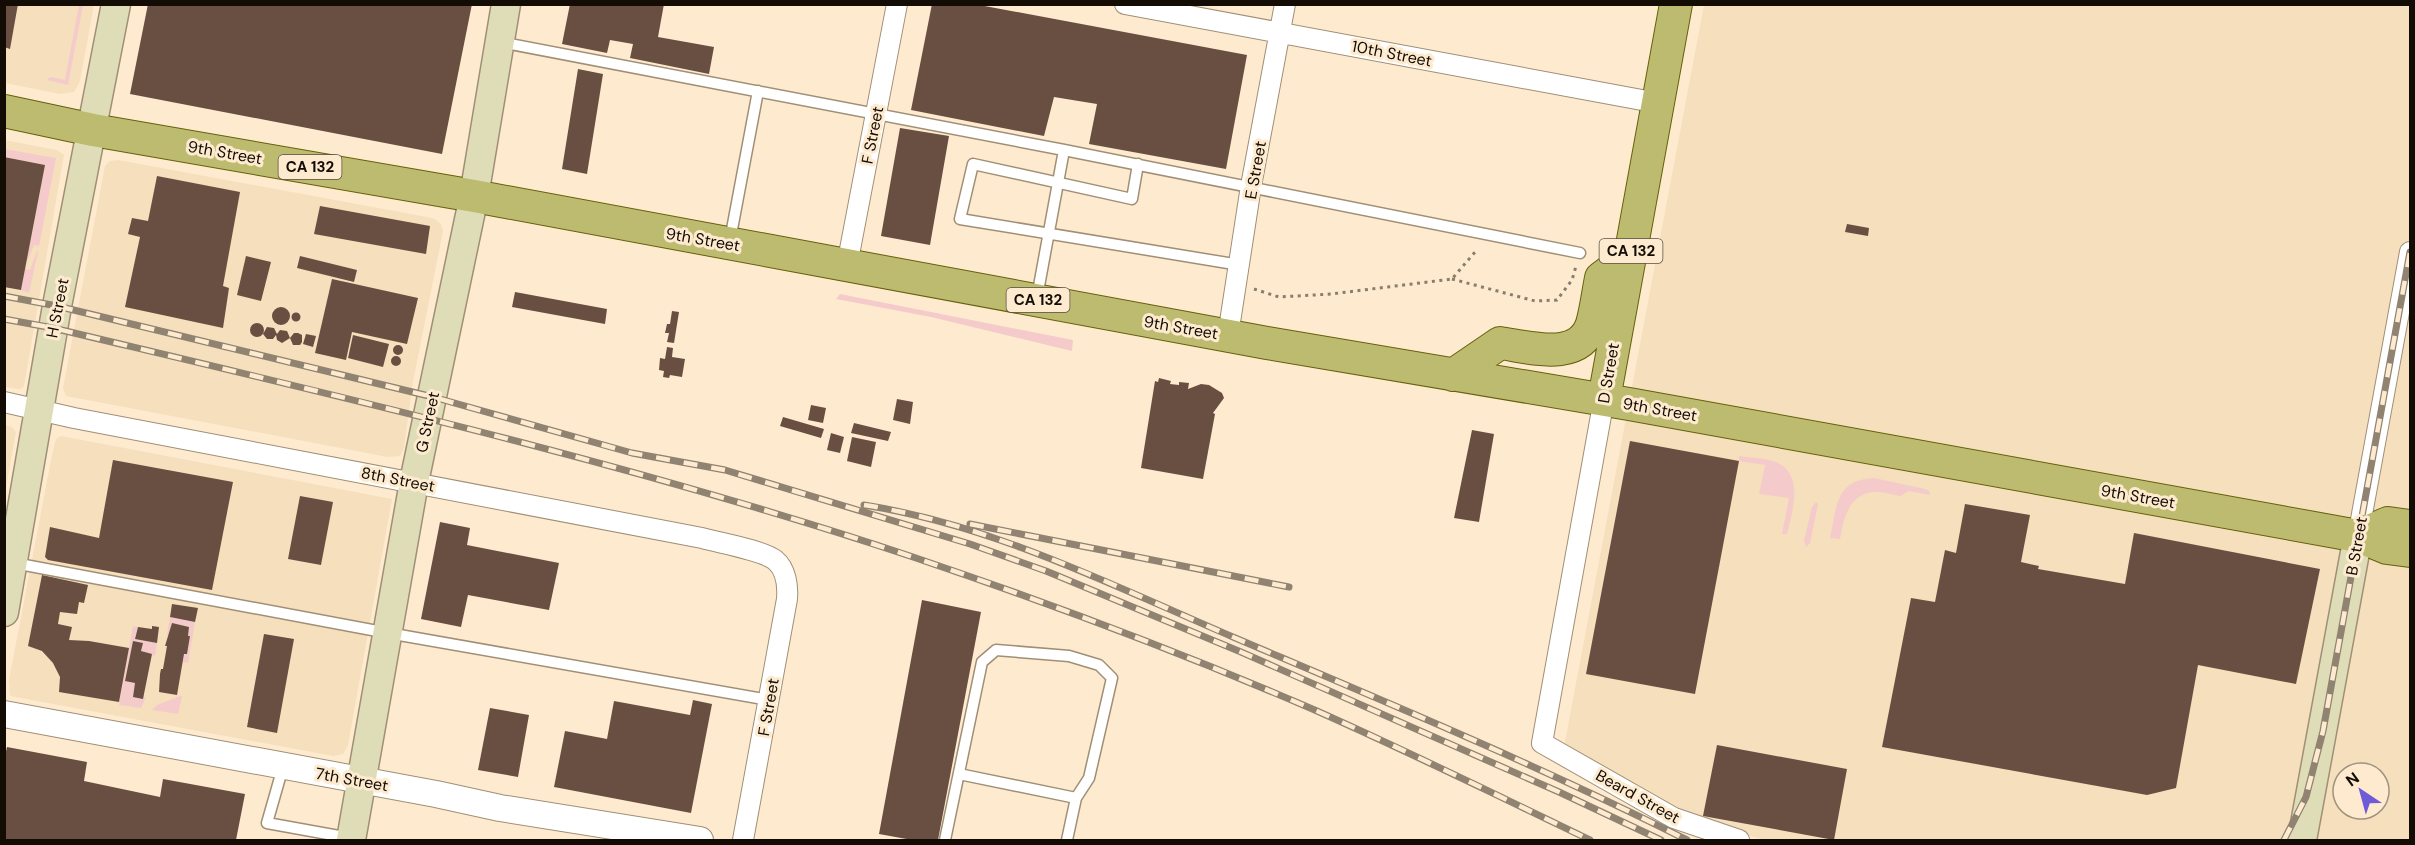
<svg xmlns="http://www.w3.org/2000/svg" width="2415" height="845" viewBox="0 0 2415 845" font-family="'DM Sans',sans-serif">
  <rect width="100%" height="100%" fill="#feebcf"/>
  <path fill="#f5dfbc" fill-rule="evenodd" d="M4 5H94L80 81 74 92 60 94 5 83Z
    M1704 5H2410V840H1765L1708 825 1564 747ZM2343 773H2379V809H2343Z
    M4 140 57 150 64 155 24 386 20 389 5 387Z
    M118 160 427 217 435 219 441 224 443 231 412 387 404 448 400 456 388 457 66 396 63 388 105 166 110 161Z
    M5 425 12 427 16 432 5 493Z
    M61 436 392 499 348 745 343 754 333 756 10 696 9 680 52 455 56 439Z"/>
  <path fill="#f5caca" d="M79 5H83L68 85 47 80 50 77 65 80Z
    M4 149 56 158 39 246 34 245 26 264 45 165 5 157Z
    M37 251H38L29 293 21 290 25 269 30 270Z
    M840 294 1073 340 1072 351 931 317 836 299Z
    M1739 456C1751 458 1766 458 1776 462 1805 474 1792 512 1787 534H1782L1789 498 1759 494 1765 465 1739 461Z
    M1874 478 1925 489 1929 491 1930 495 1908 491 1901 496C1892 495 1881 491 1873 492 1849 494 1843 520 1840 539L1830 538C1837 506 1835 480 1874 478Z
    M1816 502 1818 504 1810 543 1806 547 1804 541 1812 507Z
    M170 617 195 622 188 663 183 662 184 654H187L190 637 188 636 189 627 172 624 169 636 167 635Z
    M133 626 138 627 135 639 157 643 155 656 141 651 142 643 133 641 125 680 135 683 133 697H146L141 708 119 705Z
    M180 696H182L178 714 152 710 157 705Z"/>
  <path fill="#694f42" d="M4 4H18L10 49 4 47Z
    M148 4H472L442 154 130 94Z
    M570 4H664L658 37 714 47 709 74 630 58 633 44 610 40 607 53 562 44Z
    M932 4H974L1247 55 1226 169 1089 144 1097 104 1054 97 1044 136 911 110Z
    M578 69 603 74 587 174 562 169Z
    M900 128 949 136 930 245 881 236Z
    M4 157 45 165 21 290 4 287Z
    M157 176 240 192 223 286 229 288 223 328 125 307 140 237 128 234 132 218 148 221Z
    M320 206 430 226 426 254 314 234Z
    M1847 224 1869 228 1868 236 1845 232Z
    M246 256 271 262 261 301 237 295Z
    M300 256 357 270 354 282 297 268Z
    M332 279 418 298 407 344 352 332 346 360 315 353Z
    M515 292 607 309 605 324 512 307Z
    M272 316a9 9 0 1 1 18 0a9 9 0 1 1-18 0Z
    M672 311 679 312 674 343 667 342 669 333H665L667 324H670Z
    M291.5 317a4.5 4.5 0 1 1 9 0a4.5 4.5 0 1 1-9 0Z
    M250 330a7 7 0 1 1 14 0a7 7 0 1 1-14 0Z
    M267 327 274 328 277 334 280 330 287 331 290 338 294 333H298L302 335V342L300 345H293L290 338 282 343 277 340 276 335 273 339H267L263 334Z
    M306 334 316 336 313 347 303 344Z
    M353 335 389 344 383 367 348 358Z
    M393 350a5 5 0 1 1 10 0a5 5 0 1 1-10 0Z
    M667 347 673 348 672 357 685 359 682 377 670 375 669 378 663 377 664 371 659 370 660 358 665 359Z
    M391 361a5 5 0 1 1 10 0a5 5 0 1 1-10 0Z
    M1159 378 1171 381 1170 384 1179 385V382L1189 383 1188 389 1201 384 1209 385 1222 393 1224 398 1213 413 1215 414 1203 479 1141 468 1155 381 1158 382Z
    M897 399 913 402 910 424 893 420Z
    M811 405 826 408 823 423 808 420Z
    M783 417 824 429 821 438 780 426Z
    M854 423 891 432 888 441 851 433Z
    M1472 430 1494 434 1479 522 1454 518Z
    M831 433 844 437 840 453 827 450Z
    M852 437 876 442 871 467 847 461Z
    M1630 441 1739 461 1695 694 1586 674Z
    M113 460 233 482 212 590 48 560 45 557 50 527 99 538Z
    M300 496 333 502 321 565 288 559Z
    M1965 504 2030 515 2021 562 2039 566 2038 569 2125 584 2134 533 2320 569 2296 684 2198 665 2176 788 2147 795 1882 747 1911 598 1935 602 1945 550 1956 553Z
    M440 522 470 528 467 545 559 563 549 610 468 595 461 627 421 619Z
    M42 575 88 585 84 603 79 602 77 614 60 612 58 624 72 627 69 640 89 641 129 648 119 702 59 692 60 677 53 663 42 651 28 646Z
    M922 600 981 612 938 840H912L879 834Z
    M172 604 198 608 195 622 170 617Z
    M172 623 189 627 188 636H190L187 654H184L177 695 159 692 160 674 161 669H163L167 646H165Z
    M152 626 159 627 157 643 135 639 138 627 152 629Z
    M264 634 294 639 277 733 247 727Z
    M133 641 143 643 141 651 152 654 143 699 133 697 135 683 125 681Z
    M693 700 712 704 691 813 554 787 565 731 607 739 614 701 690 715Z
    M490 708 529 715 518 777 478 770Z
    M1717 745 1847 769 1834 840 1703 816Z
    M7 747 87 762 84 781 160 797 163 779 245 794 236 840H4V760Z"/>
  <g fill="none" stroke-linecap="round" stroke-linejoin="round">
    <g stroke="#a08f76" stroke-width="13">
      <path id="service" d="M500 42 1064 150 1580 253
        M1138 164 1132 199 973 164 960 219 1240 265
        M730 240 758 91
        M1037 297 1064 150
        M14 563 388 633 769 700
        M283 767 267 823 350 838
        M959 774 1076 798
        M945 840 982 662 996 650 1069 656 1099 665 1112 678 1089 778 1076 798 1067 840"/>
    </g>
    <g stroke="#a08f76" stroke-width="22">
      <path id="minor" d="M1125 4 1658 103
        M847 265 897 4
        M1228 335 1251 186 1285 4
        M1604 399 1542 743 1674 818 1739 840
        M4 402 74 418 702 538C719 543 762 550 775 560 786 569 788 586 787 599L743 840
        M2358 536 2410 252"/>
    </g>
    <g stroke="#a08f76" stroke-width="28">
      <path id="tertiary" d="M4 714 436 794 500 808 700 840"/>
    </g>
    <g stroke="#a08f76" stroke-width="31">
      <path id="secondary" d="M4 612 57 306 116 4
        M351 840 414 482 474 196 506 4
        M2302 840 2358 536"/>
    </g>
    <g stroke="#65600b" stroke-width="34">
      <path id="primary" d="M4 111 93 130 474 196 1267 343 1629 404 2358 536 2387 548 2410 551
        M1453 375 1500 343C1530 347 1579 363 1592 324 1596 310 1598 293 1601 278L1630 256
        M1604 399 1676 4
        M2358 536 2388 523 2410 526"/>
    </g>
    <path stroke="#897d6b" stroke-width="3" stroke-dasharray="3 4.5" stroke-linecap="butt" d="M1452 279 1535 301 1557 300 1572 280 1576 266
      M1254 289 1279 297 1331 294 1452 279 1475 252"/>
    <use href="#service" stroke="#fff" stroke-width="10"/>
    <use href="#minor" stroke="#fff" stroke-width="20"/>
    <use href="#tertiary" stroke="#fff" stroke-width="26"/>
    <use href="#secondary" stroke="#deddb7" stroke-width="28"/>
    <use href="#primary" stroke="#bdbb6f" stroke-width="32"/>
    <g stroke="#908371" stroke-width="7">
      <path id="rail" d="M4 296 57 306 433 397 632 453 725 470 970 544 1046 571 1241 652 1559 792 1661 840
        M4 319 53 328C342 397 631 463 913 557 1049 603 1185 654 1317 711 1409 752 1499 796 1590 840
        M864 505C993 525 1114 586 1233 637 1386 702 1540 766 1687 840
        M970 524 1289 587
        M2284 840 2306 797 2323 731 2410 252"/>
    </g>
    <use href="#rail" stroke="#feebcf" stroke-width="4.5" stroke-dasharray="14" stroke-linecap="butt"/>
  </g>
  <g text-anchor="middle" stroke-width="6" stroke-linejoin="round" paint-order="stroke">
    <g fill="#feebcf" stroke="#594f41" stroke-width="1.5">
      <rect x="278.5" y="155" width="63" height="24" rx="4.5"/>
      <rect x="1599.5" y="239" width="63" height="24" rx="4.5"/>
      <rect x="1006.5" y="288" width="63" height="24" rx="4.5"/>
    </g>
    <g font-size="15" font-weight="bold" fill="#120c04">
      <text x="310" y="172">CA 132</text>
      <text x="1631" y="256">CA 132</text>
      <text x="1038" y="305">CA 132</text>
    </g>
    <g font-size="16" fill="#120c04" stroke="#feebcf">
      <text transform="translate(1392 53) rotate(11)" y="6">10th Street</text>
      <text transform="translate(872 135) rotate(-79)" y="6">F Street</text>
      <text transform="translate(225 152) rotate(10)" y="6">9th Street</text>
      <text transform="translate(1255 170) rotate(-80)" y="6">E Street</text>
      <text transform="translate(703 239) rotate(10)" y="6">9th Street</text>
      <text transform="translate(57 308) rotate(-79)" y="6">H Street</text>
      <text transform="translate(1181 327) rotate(10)" y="6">9th Street</text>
      <text transform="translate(1608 373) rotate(-80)" y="6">D Street</text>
      <text transform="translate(1660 409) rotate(10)" y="6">9th Street</text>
      <text transform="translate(427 422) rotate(-78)" y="6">G Street</text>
      <text transform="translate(398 479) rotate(11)" y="6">8th Street</text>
      <text transform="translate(2138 496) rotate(10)" y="6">9th Street</text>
      <text transform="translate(2356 546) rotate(-80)" y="6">B Street</text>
      <text transform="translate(768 707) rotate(-80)" y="6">F Street</text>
      <text transform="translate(352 779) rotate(10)" y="6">7th Street</text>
      <text transform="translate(1638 796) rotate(29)" y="6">Beard Street</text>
    </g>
  </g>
  <rect width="2415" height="845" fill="none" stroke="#120c04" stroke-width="12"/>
  <g transform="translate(2361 791) rotate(324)"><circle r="28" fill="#feebcf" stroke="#a0927e" stroke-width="1.5"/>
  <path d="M0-4.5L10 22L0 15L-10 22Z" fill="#6f5bd5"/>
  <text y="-9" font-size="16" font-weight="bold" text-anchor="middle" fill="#120c04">N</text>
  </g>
</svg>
